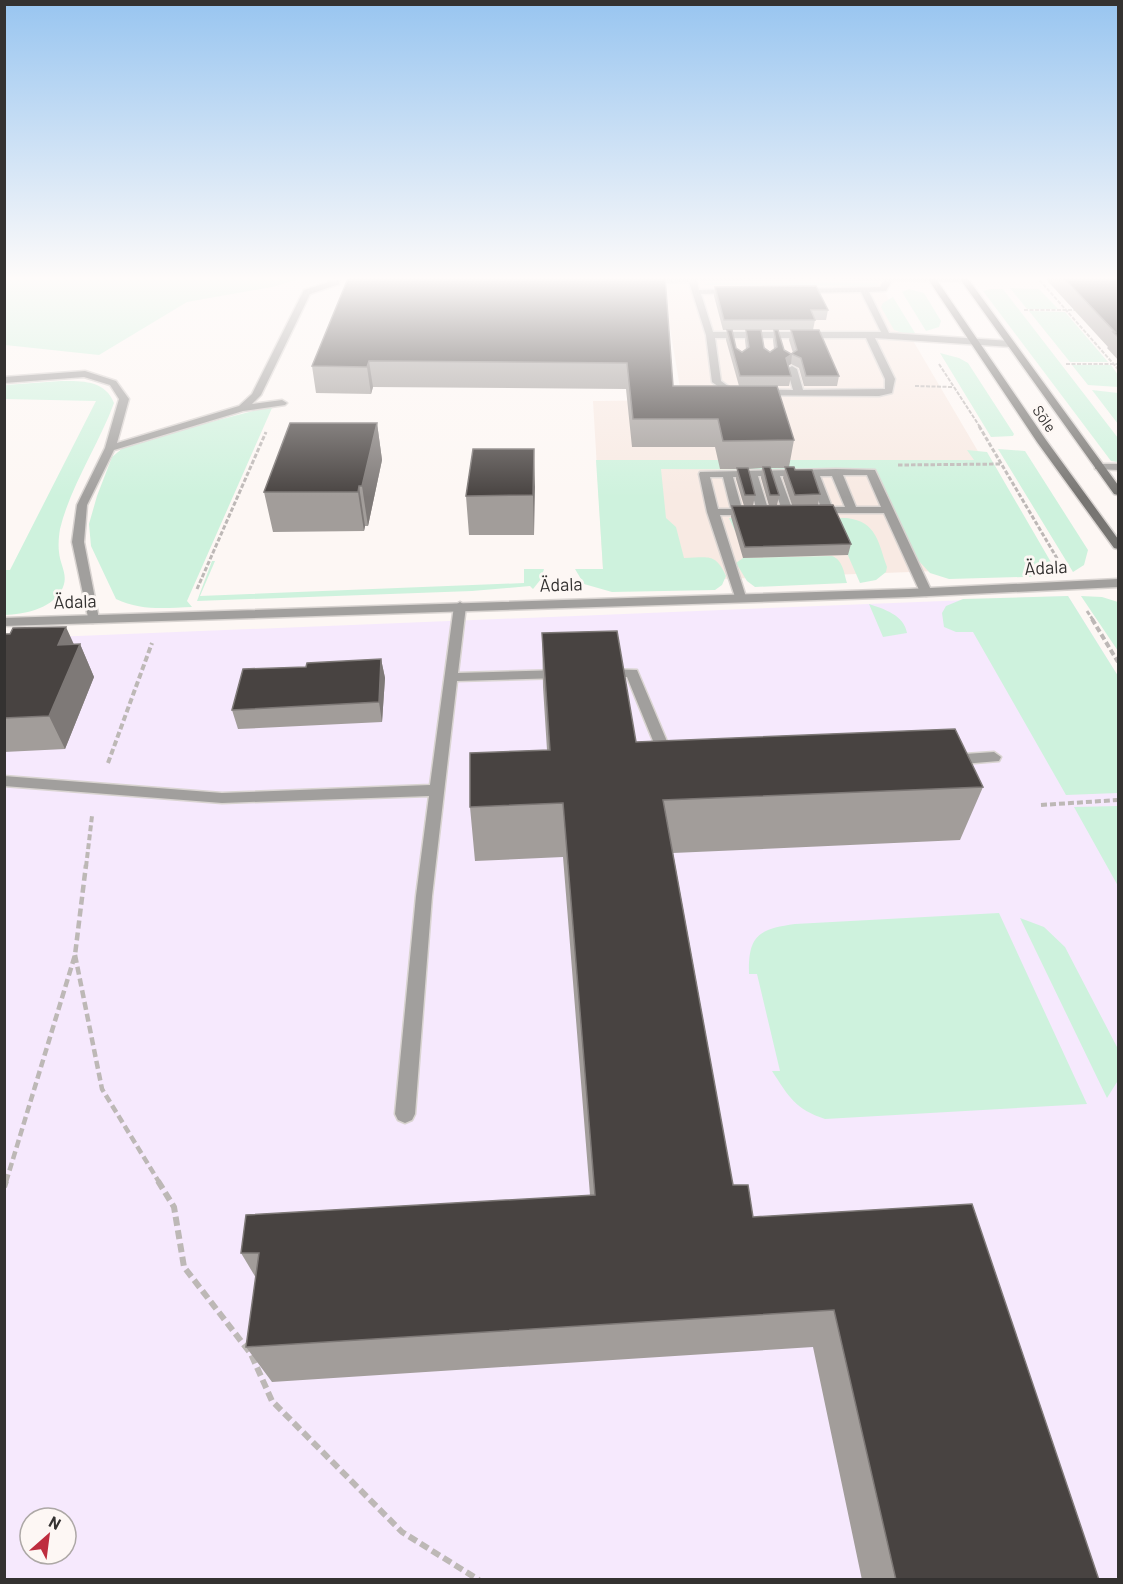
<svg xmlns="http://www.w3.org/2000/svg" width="1123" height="1584" viewBox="0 0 1123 1584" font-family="Barlow,sans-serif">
  <rect width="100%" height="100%" fill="#fdf7f4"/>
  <path fill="#f8eae3" d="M606 276H875L1046 567 613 583 603 569 593 401 682 400 663 286Z"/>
  <path fill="#f6e9fd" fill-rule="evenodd" d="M1068 596 1118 676V1579H5L4 639ZM30 1518H66V1554H30Z"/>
  <path fill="#cef2dd" d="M4 276H310L272 287 187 302 99 355 5 345Z
    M709 283H875L879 284 875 286 703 285Z
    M1010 288 1039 289 1058 309H1027Z
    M909 289 924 293 941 321 939 327 926 331 902 292Z
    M990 289H1003L1118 438V462L1111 461 983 291Z
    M893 297 915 333H903L894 330 881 307 883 303Z
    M1029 311 1065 312 1108 362H1070Z
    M940 353 959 358 968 363 1014 434 1013 436 991 437Z
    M1072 365H1111L1118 375V387L1088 385Z
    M61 381C82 381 105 380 114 403 99 444 70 487 60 529 59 535 58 545 59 552 60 566 70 576 61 591 49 610 24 614 5 615V570H10L96 401 5 399V385Z
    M1092 390 1118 393V424Z
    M272 408 187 601 192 607C165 608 141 611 116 599L91 546 89 524 97 496 112 457 124 447 141 440 257 410Z
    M998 449 1025 451 1088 550 1084 565 1073 572Z
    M967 450 987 452 1059 576 949 579 930 573 916 558 876 470 661 469 666 518 676 527 684 558C708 558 715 552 726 576L722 585 715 590 612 592 584 584 575 569H603L596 460H974Z
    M729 518H847C877 522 878 542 887 567L886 572 876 580 860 583 836 528 735 531Z
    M832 556C843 560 844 573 847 583L755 587 747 581 736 563 743 558Z
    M212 561H215L200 596 524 583V569H544L541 579 533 589 530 586 472 591 197 601Z
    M1068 596 1118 676V793L1066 795 973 632H956L944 627 942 613 946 606 963 599Z
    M1081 596 1102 597 1118 602V651Z
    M869 604C884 609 904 615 907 633L883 637Z
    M1118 806V886L1074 807Z
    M999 913 1087 1104 825 1119C795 1109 789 1097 772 1071H780L757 974H749C748 936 758 929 795 924Z
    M1020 918 1044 927 1065 947 1117 1047V1082L1107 1098Z"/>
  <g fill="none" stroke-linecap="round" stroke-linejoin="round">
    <g stroke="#d9d4d1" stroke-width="3">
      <path id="service" d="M692 276 965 278H968V282L892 280 886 291 869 292 889 333 1011 341 1015 344 1011 347 875 338 895 379 892 393 879 396 730 395 712 382 706 335 689 282 647 283 643 281 647 279 688 278ZM824 278 884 280 880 287 799 289 795 291 799 293 861 292 881 332H713L701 294 736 293 740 291 736 289 699 290 697 280ZM715 338H866L885 379V389L803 390 797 369 792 366 787 369 793 390 732 389 721 381Z
        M336 280H339V284L310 294 261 395 252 404 282 400 287 403 285 405 243 411 114 450 87 505 84 542 99 619 93 623 89 622 72 542 77 505 105 448 119 399 110 385 84 377 4 383V377L85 371 116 381 129 399 117 443 239 406 252 394 304 290Z
        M1099 464H1118V470L1095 469V465Z
        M836 469 875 470 932 592 930 595 926 596 920 592 884 513H813V509L821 508 810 476H780L793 511 791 513H783L770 476H758L769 512 763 515 757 512 748 477H733L742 509H751L757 512 751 515H720L746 597 740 601 736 600 707 512 699 474 700 472ZM843 475H867L881 507H856ZM820 476H832L845 507H832ZM710 477H723L731 509H718Z
        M460 602 466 606 458 673 562 670 569 674 562 678 457 681 432 896 415 1114 412 1120 405 1123 398 1120 395 1114 416 896 429 796 222 803 4 786V776L222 793 430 785 454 606Z
        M604 669 637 670 674 758 672 762H662L660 758 627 677 599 676 597 673Z
        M994 752 1001 757 999 761 950 765 943 760 950 755Z"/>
    </g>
    <g stroke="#d9d4d1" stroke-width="3">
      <path id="minor" d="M1118 579V587L909 597 4 626V618L909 589Z"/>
    </g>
    <g stroke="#d9d4d1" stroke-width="3">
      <path id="secondary" d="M926 276H934L1046 440 1118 539V549L1114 548 1037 442Z
        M958 276H966L1118 485V495L1114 494Z"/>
    </g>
    <path stroke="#bdb8b6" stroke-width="2" stroke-dasharray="4 1.5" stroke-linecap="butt" d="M1036 276 1118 369
      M1024 310H1075
      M939 364 980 427
      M1066 364H1118
      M915 386 952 387"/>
    <path stroke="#bdb8b6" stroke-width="3" stroke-dasharray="4.5 2" stroke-linecap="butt" d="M979 426 1058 560
      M898 465 1002 464
      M197 589 266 432
      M1087 611 1093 620"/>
    <path stroke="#bdb8b6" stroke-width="4" stroke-dasharray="6 3" stroke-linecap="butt" d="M1092 619 1118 662
      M108 763 152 643
      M1041 805 1118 800
      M86 867 92 816"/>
    <path stroke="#bdb8b6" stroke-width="4.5" stroke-dasharray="8 4" stroke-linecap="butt" d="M75 955 102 1089 159 1182
      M6 1182 75 955 86 865"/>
    <path stroke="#bdb8b6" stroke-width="6" stroke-dasharray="9 4.5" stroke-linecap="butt" d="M158 1181 174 1207 184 1267 251 1354 272 1401 402 1532 479 1580
      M4 1187 6 1181"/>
    <use href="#service" fill="#a19f9d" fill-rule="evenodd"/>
    <use href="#minor" fill="#a19f9d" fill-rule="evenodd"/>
    <use href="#secondary" fill="#777572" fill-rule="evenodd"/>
  </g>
  <path fill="#a29d9a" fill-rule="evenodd" d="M349 276H409L408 277 531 278 673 386 794 440 789 467 795 470 820 494 818 505 851 544 848 555 743 558 731 517 732 506H769L761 478 762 468 748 469 755 495 753 506H744L736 479 737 469H720L715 447H632L626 389 373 387 371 394 316 393 312 366ZM770 468H785L783 478 792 505 777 506 779 495Z
    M1043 276H1119V361L1107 348 1108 347Z
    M715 287 828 310 826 320H815L813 330H723L714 296Z
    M727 330 736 348 742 352 746 349 745 340 746 330 770 352 774 349 773 340 774 330 784 350 791 354 793 353 789 340 791 330 839 376 837 386H804L799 368 791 364 788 366 791 376 789 386H739L726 340Z
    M377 423 382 460 368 526H365L364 531 273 532 264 492Z
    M534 449V535H469L466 496Z
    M542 633 636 742 983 787 960 840 673 853 733 1185 753 1217 1099 1580H862L813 1347 272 1382 246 1347 256 1278 241 1253 590 1195 563 857 475 861 470 807 547 750 543 687Z
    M4 634 74 644H80L94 677 65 749 4 752Z
    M381 659 385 678 382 722 238 729 232 710Z"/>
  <path fill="#7e7977" d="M792 354 791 364 785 368 786 358Z
    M369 361 373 387 371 394 367 367Z
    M377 423 382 460 368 526 362 486Z
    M534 449 535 487 534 535 533 495Z
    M359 486 365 526 364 531 358 492Z
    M66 627 77 651 80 644 94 677 65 749 49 716 58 645Z
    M381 659 385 678 382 722 379 702Z"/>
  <path fill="#484341" stroke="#7e7977" stroke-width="1.5" d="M349 276 531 278 532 276H665L673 386H777L794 440 723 441 718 419H633L627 363 369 361 367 367 312 366Z
    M1062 276H1119V338L1113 332H1115Z
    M816 286 828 310H811L815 320H724L715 287Z
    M727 330H732L736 348 742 352 749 347 746 330H761L764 348 770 352 777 347 774 330H778L784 350 791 354 797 350 791 330H819L839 376H806L801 358 792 354 786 358 791 376H740Z
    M290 423H377L362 486H359L358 492H264Z
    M473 449H534L533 495 466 496Z
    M763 467H770L779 495H770Z
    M785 467H794L795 470H812L820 494 795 495Z
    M737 468H748L755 495H745Z
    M833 505 851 544 745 547 732 506Z
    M66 627 58 645 80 644 49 716 4 718V634H10L13 628Z
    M617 631 636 742 955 729 983 787 663 800 733 1185H748L753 1217 972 1204 1099 1580H896L834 1310 246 1347 259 1253H241L246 1215 595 1195 563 803 470 807V753L550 750 542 633Z
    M381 659 379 702 232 710 243 669 306 667 307 663Z"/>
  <linearGradient id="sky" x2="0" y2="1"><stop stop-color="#98c5f0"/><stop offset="0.56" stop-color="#fefbfa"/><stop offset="1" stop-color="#fefbfa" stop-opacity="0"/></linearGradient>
  <rect width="1123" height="497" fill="url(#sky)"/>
  <g text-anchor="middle" stroke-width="6" stroke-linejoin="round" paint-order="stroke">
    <g font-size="15" fill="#343231" stroke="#fdf7f4">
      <text transform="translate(1044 419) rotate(55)" y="5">Sõle</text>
    </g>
    <g font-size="18" fill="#343231" stroke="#fdf7f4">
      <text transform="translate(1046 568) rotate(-3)" y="6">Ädala</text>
      <text transform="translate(561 585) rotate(-2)" y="6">Ädala</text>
      <text transform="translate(75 602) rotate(-2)" y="6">Ädala</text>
    </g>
  </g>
  <rect width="1123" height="1584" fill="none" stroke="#343231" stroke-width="12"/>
  <g transform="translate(48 1536) rotate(28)"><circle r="28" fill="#fdf7f4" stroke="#ada8a6" stroke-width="1.5"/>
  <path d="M0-4.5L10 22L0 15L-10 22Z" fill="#be2d3f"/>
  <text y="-9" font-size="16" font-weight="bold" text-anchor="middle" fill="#343231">N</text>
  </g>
</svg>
